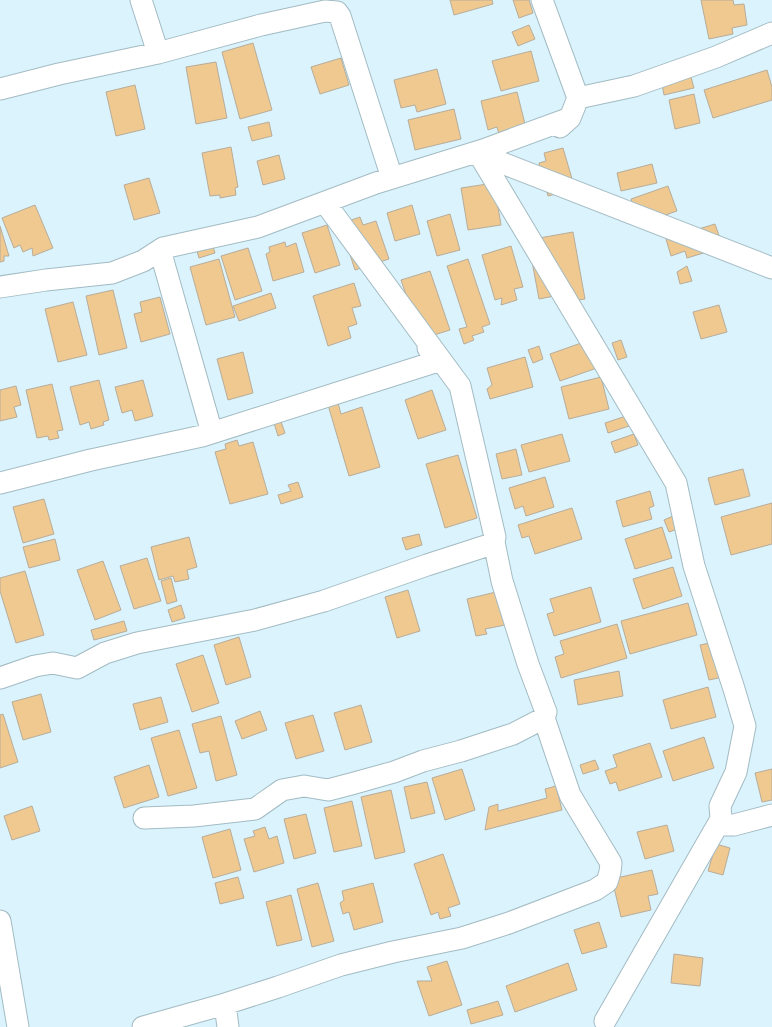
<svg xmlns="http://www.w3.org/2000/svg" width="772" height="1027" viewBox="0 0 772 1027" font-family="'Libre Baskerville',serif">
  <rect width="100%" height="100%" fill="#daf3fc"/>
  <path fill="#efc990" stroke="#b8ac9a" d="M450 0H492L493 4 454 15Z
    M513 0H529L533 13 519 18Z
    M701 0H733L734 5 744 4 747 25 732 28 733 34 709 39Z
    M529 25 535 39 518 46 512 32Z
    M253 43 272 110 240 119 222 52Z
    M531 51 539 81 501 91 492 61Z
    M341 58 349 85 320 94 311 67Z
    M216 62 227 118 196 124 186 67Z
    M437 69 446 104 417 112 415 105 401 108 394 80Z
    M767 70 772 87V100L713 118 704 90Z
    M691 77 694 88 664 95 662 84Z
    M135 85 145 129 116 136 106 92Z
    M517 92 526 128 499 134 497 127 488 130 481 101Z
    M694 94 700 123 675 129 669 100Z
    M454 109 461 139 415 150 408 120Z
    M269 122 272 136 252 141 248 127Z
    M231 147 238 187 235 188 236 195 220 198V195L210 196 202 153Z
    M563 148 575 189 548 196 539 163 546 161 544 153Z
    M279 155 285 179 263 185 257 161Z
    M652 164 657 183 621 191 617 173Z
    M149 178 160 213 134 220 124 185Z
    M494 183 501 225 468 230 461 188Z
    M668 186 677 211 639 224 631 199Z
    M35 205 53 248 33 256 32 248 23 252 20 245 14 248 2 218Z
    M412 205 420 234 395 241 387 213Z
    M450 214 460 250 437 256 427 221Z
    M360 217 363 225 376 221 389 259 355 270 340 224Z
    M715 224 723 247 687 258 685 251 671 256 666 239Z
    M327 225 340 265 315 273 302 233Z
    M0 226 9 256H4V261L0 262Z
    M573 232 585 299 572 301 570 293 539 299 528 240Z
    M285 242 286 247 296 243 304 272 273 281 266 254 270 252 269 247Z
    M212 243 215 253 199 258 196 248Z
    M511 246 523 287 514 289 517 300 501 305 502 298 495 300 482 255Z
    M248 248 262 291 235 300 221 256Z
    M219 259 235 317 206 325 190 267Z
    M468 259 490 324 482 327 484 332 472 336 474 340 464 344 459 329 467 327 447 266Z
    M687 266 692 281 680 284 677 272Z
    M430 271 450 330 421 339 401 280Z
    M354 283 361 306 352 308 357 324 348 327 351 338 328 346 313 296Z
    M113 290 127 348 99 355 86 296Z
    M271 293 276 308 239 321 233 306Z
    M160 297 170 334 141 342 134 314 142 312 140 302Z
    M73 302 87 355 58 362 45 309Z
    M719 305 727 332 701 339 693 312Z
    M601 336 611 363 560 381 550 354Z
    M621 340 627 357 618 360 612 343Z
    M539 346 543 359 533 363 528 350Z
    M243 352 253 393 228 400 217 359Z
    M525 357 533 387 490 399 487 389 492 385 487 368Z
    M601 377 609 409 569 419 561 387Z
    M99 380 109 420 103 422 104 425 91 429 89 422 80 425 70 387Z
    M143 380 153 416 135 421 132 410 122 413 115 387Z
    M52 384 63 430 57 431 59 438 49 440 48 436 37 438 26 390Z
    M16 386 21 405 14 407 17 417 0 421V390Z
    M432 390 446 430 418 439 405 400Z
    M338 403 341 414 362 407 380 467 349 476 328 405Z
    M629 415 632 425 608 433 605 423Z
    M280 419 285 433 278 436 274 423Z
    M562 434 570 461 529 472 521 445Z
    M634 434 638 445 615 453 611 442Z
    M237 440 239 446 253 442 268 494 230 504 215 452 226 449 225 444Z
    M516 449 522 475 502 479 496 454Z
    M458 455 477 518 445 528 426 464Z
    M743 469 750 496 715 505 708 478Z
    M545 477 554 507 526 516 523 506 515 509 509 488Z
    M298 482 303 497 281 504 278 495 291 491 288 485Z
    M650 491 654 506 649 508 652 519 623 527 616 501Z
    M44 499 54 534 23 543 13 507Z
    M772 503V544L731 555 721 517Z
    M572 508 582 539 535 554 529 536 522 538 518 525Z
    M673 516 678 529 669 532 664 520Z
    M662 527 672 558 635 569 625 539Z
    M419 534 422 545 406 550 402 538Z
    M189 537 197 567 187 570 189 579 175 582 173 576 159 580 151 547Z
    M55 539 60 560 29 568 23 547Z
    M147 558 161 601 134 609 120 566Z
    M103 561 121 610 95 620 77 570Z
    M673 567 682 596 643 609 633 579Z
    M25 571 44 635 16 643 0 591V578Z
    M171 578 177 601 167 604 161 581Z
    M591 587 601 622 554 636 547 614 554 612 550 599Z
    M408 590 420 631 397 638 385 597Z
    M496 592 505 625 485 629 487 634 476 636 467 599Z
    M688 603 697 635 630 654 621 621Z
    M181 605 185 618 172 622 168 610Z
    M124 621 127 631 94 640 91 630Z
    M617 624 627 658 561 678 555 657 564 654 560 641Z
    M239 637 251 677 226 685 214 645Z
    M714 642 723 677 709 680 700 645Z
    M203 655 219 703 192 712 176 664Z
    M619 671 623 696 578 705 574 680Z
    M708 687 716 717 671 729 663 700Z
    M41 694 51 732 23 740 12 702Z
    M161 697 168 722 140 730 133 704Z
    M361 705 372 742 345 750 334 713Z
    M260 711 267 730 242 739 235 721Z
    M3 714 18 762 0 768V715Z
    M313 715 324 751 296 759 285 723Z
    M221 716 237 775 216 781 209 751 200 753 192 724Z
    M179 730 197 788 168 796 151 738Z
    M704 737 714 768 673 781 663 751Z
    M650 743 662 777 619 791 616 782 610 784 605 771 617 767 613 755Z
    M595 760 599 769 583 774 580 765Z
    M149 765 159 797 124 808 114 777Z
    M462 769 475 810 445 820 432 778Z
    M772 769V800L762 802 755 773Z
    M427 782 435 813 411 819 404 787Z
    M556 786 562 810 485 830 489 807 498 804V811L547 798 545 789Z
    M391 790 405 852 375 859 361 797Z
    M352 801 362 846 334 852 324 808Z
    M32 806 40 831 12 840 4 816Z
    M306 814 316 853 294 859 284 819Z
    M667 825 674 851 645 859 637 832Z
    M265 827 269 839 277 836 284 863 254 872 244 839 255 836 253 831Z
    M230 829 241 870 213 878 202 837Z
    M716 844 730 848 723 875 708 871Z
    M443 854 460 904 448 908 451 916 440 919 438 912 431 915 414 864Z
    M652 870 658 894 648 896 651 910 621 917 612 879Z
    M238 877 244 898 220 904 215 883Z
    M318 883 334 941 312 947 297 889Z
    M373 883 383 922 354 930 349 912 343 914 340 903 344 900 342 891Z
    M291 895 302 940 277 946 266 902Z
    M599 922 607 947 582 954 574 930Z
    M674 954 703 958 700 986 671 983Z
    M447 961 462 1005 429 1016 417 981H432L427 967Z
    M568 963 577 990 515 1012 506 986Z
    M498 1001 503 1015 471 1024 467 1010Z"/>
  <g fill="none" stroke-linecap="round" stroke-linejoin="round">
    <g stroke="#a3bbc3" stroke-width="23">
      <path id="street" d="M141 0 158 53
        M542 0 578 98
        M0 89 59 74 158 53 261 25 325 11 337 12 340 16 392 178
        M560 127 570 118 578 98 634 86 716 57 772 33
        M160 250 212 433
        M772 268 479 154 676 483 694 566 734 689 745 726 736 772 720 806 721 819 725 825H734L772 815
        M0 287 46 280 112 273 143 261 163 248 258 227 376 183 483 150 570 118
        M0 483 91 460 202 436 438 361 428 348
        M0 678 35 666 53 663 77 668 105 653 137 643 255 620 324 601 427 565 492 544 494 542 495 537 460 386 326 204
        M144 818 194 816 255 809 282 790 304 786 328 790 351 784 394 772 423 761 461 751 513 734 544 718 546 712 528 664 502 581 494 542
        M0 921 18 1027
        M605 1021 721 819
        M143 1027 225 1004
        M228 1027 225 1004 278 987 341 965 393 952 462 938 509 923 595 890 607 882 610 872 611 863 570 795 544 718"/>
    </g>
    <use href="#street" stroke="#fff" stroke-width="21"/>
  </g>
</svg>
